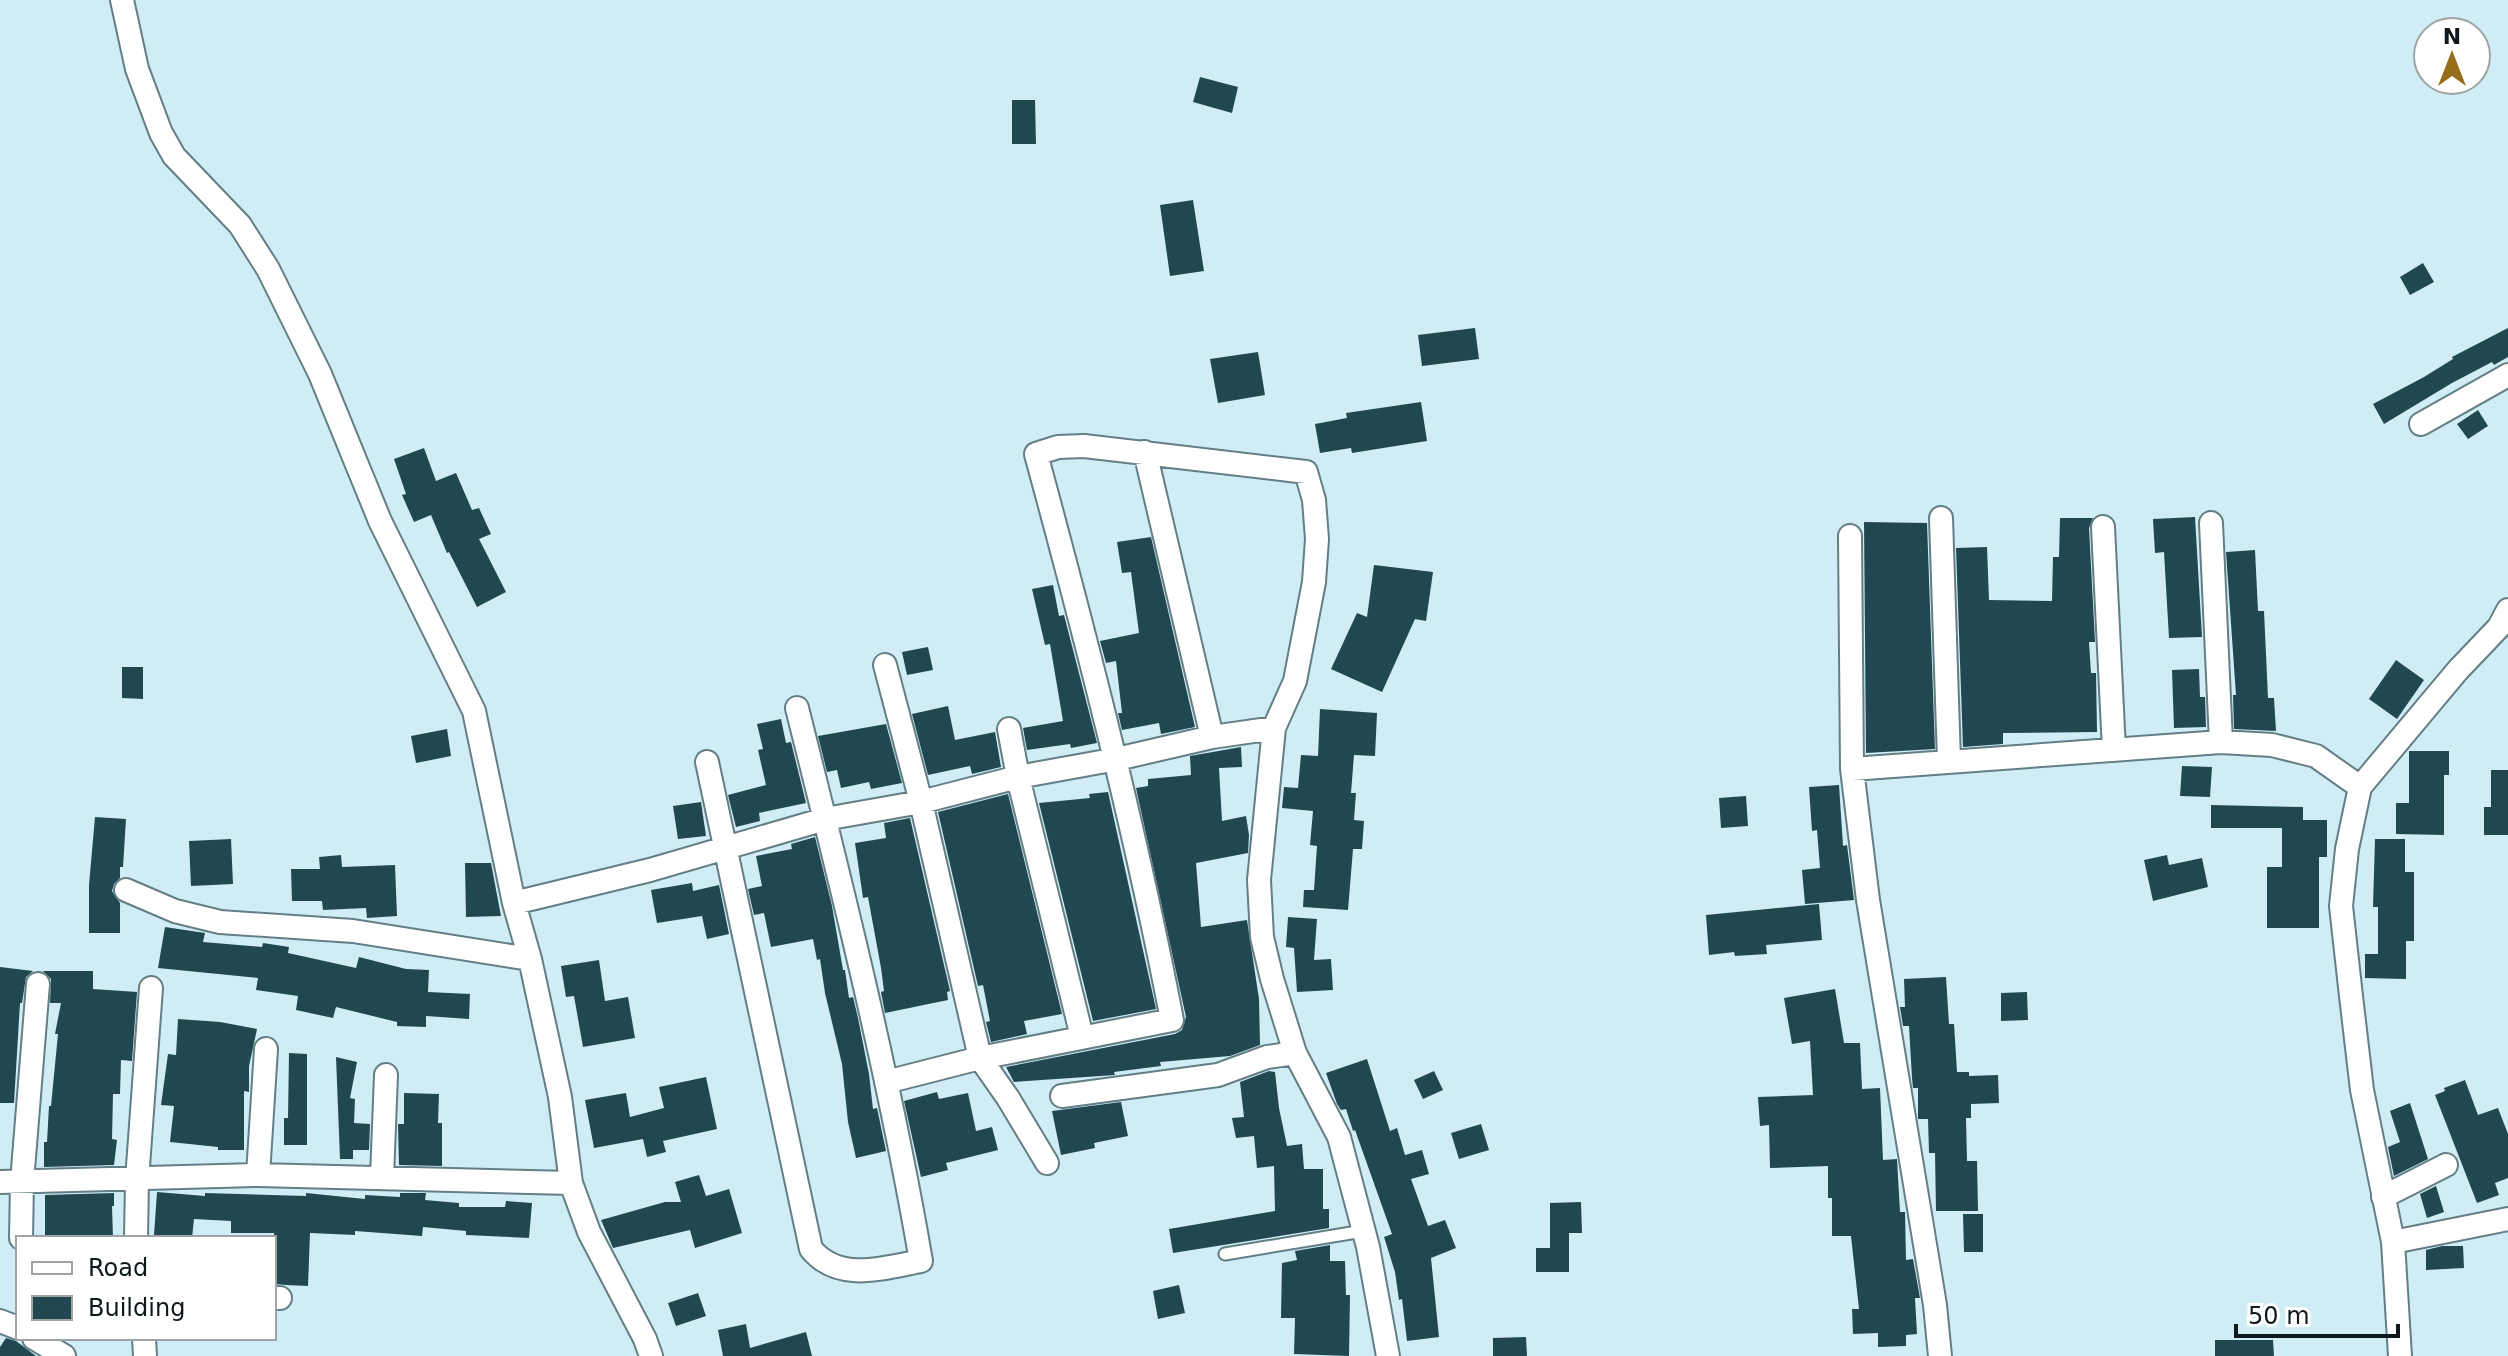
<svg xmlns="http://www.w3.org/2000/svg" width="2508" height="1356" viewBox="0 0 2508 1356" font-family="'DejaVu Sans',sans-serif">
  <rect width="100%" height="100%" fill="#d0edf5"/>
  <path fill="#214851" d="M1200 77 1238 87 1232 113 1193 102Z
    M1012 100H1035L1036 144H1012Z
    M1193 200 1204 271 1170 276 1160 205Z
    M2423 263 2434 282 2410 295 2400 277Z
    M1475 328 1479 359 1422 366 1418 335Z
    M2508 328V357L2494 365 2492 362 2452 383 2384 424 2373 404 2424 377 2453 359 2452 357Z
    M1258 352 1265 395 1218 403 1210 359Z
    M1421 402 1427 441 1352 453 1351 448 1320 453 1315 424 1347 418 1346 413Z
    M2478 410 2488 426 2468 439 2457 424Z
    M424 448 436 481 456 473 472 510 479 508 491 534 479 539 506 592 477 607 449 552 447 553 431 515 414 522 402 495 406 494 394 459Z
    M2195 517 2202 637 2169 638 2164 552 2155 553 2153 519Z
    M2060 518H2093L2089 528 2095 642H2089L2091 673H2096L2097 732 2003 733V744L1963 747 1956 548 1987 547 1989 600 2052 601 2053 557H2059Z
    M1864 522 1927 523 1935 749 1866 753Z
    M1151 537 1195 727 1161 734 1159 723 1122 730 1118 713H1122L1116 661 1106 663 1100 641 1139 633 1131 572 1122 573 1117 542Z
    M2255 550 2258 611H2264L2268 698H2274L2276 731 2234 729 2233 695H2236L2226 552Z
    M1374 565 1433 572 1426 621 1415 619 1382 692 1331 669 1357 613 1367 617Z
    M1053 585 1059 616 1064 615 1097 743 1071 748 1070 744 1027 750 1023 728 1063 721 1050 644 1045 645 1032 589Z
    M928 647 933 670 907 675 902 652Z
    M2396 660 2424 680 2397 719 2369 699Z
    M122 667H143V699L122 698Z
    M2199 669 2200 697H2205L2206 727 2174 728 2172 670Z
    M948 706 955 740 995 732 1001 767 972 774 970 766 928 775 912 714Z
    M1320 709 1377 713 1375 756 1354 755 1351 793H1356L1354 820 1364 821 1362 849H1353L1348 910 1303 907 1304 890H1314L1317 846 1310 845 1313 811 1282 808 1284 787 1298 788 1301 755 1318 756Z
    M781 719 786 743 791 742 806 803 759 813 760 821 736 827 728 795 766 785 758 750 763 749 757 724Z
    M886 724 902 783 871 789 869 782 841 788 837 770 827 772 818 736Z
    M447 729 451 756 416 763 411 736Z
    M1241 747 1242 767 1219 768 1222 821 1246 816 1249 835 1248 853 1196 863 1201 927 1247 920 1259 999 1260 1045 1230 1056 1160 1062 1161 1066 1114 1072 1115 1075 1014 1082 1006 1067 1175 1034 1182 1030 1186 1017 1136 788 1148 786V779L1191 775 1190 756Z
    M2409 751H2449V775H2444V835L2396 834V803H2409Z
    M2182 766 2212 767 2210 797 2180 796Z
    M2491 770H2508V835H2484V807H2491Z
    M1839 785 1843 846 1847 845 1854 900 1805 904 1802 870 1820 868 1817 830 1812 831 1809 787Z
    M1108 792 1156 1009 1093 1021 1039 803 1090 798 1089 794Z
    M1008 794 1062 1014 1024 1021 1027 1034 991 1042 986 1022 990 1021 983 985 978 986 938 812Z
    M1746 796 1748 826 1721 828 1719 798Z
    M701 802 706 836 678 839 673 806Z
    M2211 805 2303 807V820H2327V857H2319V928H2267V867H2282V828H2211Z
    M95 817 126 819 123 867H120V878L114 884 112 891 120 903V933H89V885Z
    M910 818 950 991 947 992 948 1000 885 1013 881 992 884 991 881 968 868 897 863 898 855 843 886 838 884 823Z
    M815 837 832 906 843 970H845L849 998 853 997 858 1018 869 1074 873 1109 877 1108 886 1151 856 1158 848 1122 842 1064 825 993 820 959 817 960 813 939 771 947 764 913 754 915 748 889 762 886 756 856 792 849 791 844Z
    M231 839 233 884 191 886 189 841Z
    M2375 839H2405V872H2414V941H2406V979L2365 978V954H2378V907H2373Z
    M341 855 342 867 395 865 397 916 367 918 366 908 323 910 322 901H292L291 869H320L319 857Z
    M2167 855 2169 865 2202 858 2208 887 2153 901 2144 860Z
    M465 863H491L501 916 466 917Z
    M692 883 693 891 719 885 729 934 707 939 702 916 657 923 651 890Z
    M1819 904 1822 940 1766 945 1767 954 1735 956 1734 952 1709 955 1706 915Z
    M1288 917 1317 919 1314 960 1331 959 1333 990 1297 992 1294 948 1286 947Z
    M165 927 205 933 203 942 262 947 263 943 289 947 288 953 356 968 359 957 406 969 429 970 428 992 470 994 469 1019 426 1016V1027L397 1026V1022L336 1007 333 1018 296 1010 298 996 256 990 258 978 158 968Z
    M599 960 605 1001 628 997 635 1038 583 1047 574 996 566 997 561 966Z
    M0 967 33 971 26 977 22 1003H20L14 1103H0Z
    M43 971H93V989L137 992 132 1061 121 1060 120 1094H113L112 1139 117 1140 114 1165 44 1167V1142H47L49 1106H51L58 1034H55L61 1003H50L51 979Z
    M1946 977 1949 1024H1954L1957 1072H1969V1076L1998 1075 1999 1103 1971 1104V1118H1966L1967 1161H1977L1978 1211H1936L1935 1153H1929L1928 1119H1918V1088H1913L1912 1078 1909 1026H1903L1900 1007H1905L1904 979Z
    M1835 989 1844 1043H1860L1862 1089 1880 1088 1883 1160 1897 1159 1900 1212H1905L1906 1260 1913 1259 1920 1298H1915L1917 1334 1906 1335V1346L1878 1347V1333L1853 1334 1852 1309H1859L1851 1236H1832V1198H1828V1166L1770 1168 1769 1125 1760 1126 1758 1097 1813 1095 1810 1041 1792 1044 1784 998Z
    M2027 992 2028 1020 2001 1021V993Z
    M178 1019 220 1022 257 1029 249 1066V1092L244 1091V1150H218V1147L170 1142 174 1106 161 1105 168 1054 176 1055Z
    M289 1053 307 1054V1145H284V1118H288Z
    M336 1057 357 1062 350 1098 355 1099 354 1123 370 1124 369 1150H353V1159H340Z
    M1367 1059 1390 1131 1397 1128 1405 1155 1422 1150 1429 1174 1411 1179 1428 1226 1445 1220 1456 1248 1431 1258 1439 1337 1407 1341 1402 1299 1399 1300 1395 1272 1384 1237 1392 1234 1355 1130 1353 1131 1346 1109 1341 1110 1337 1104 1326 1073Z
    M1269 1071 1275 1072 1279 1108 1287 1146 1302 1144 1304 1169H1323V1209H1329V1228L1173 1253 1169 1229 1275 1211 1274 1166 1257 1168 1254 1136 1236 1138 1232 1118 1244 1117 1240 1082Z
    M1434 1071 1443 1090 1423 1099 1414 1080Z
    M706 1077 717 1129 663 1141 666 1152 647 1157 643 1139 594 1148 585 1100 626 1093 630 1117 664 1108 659 1087Z
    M2465 1080 2478 1115 2498 1108 2508 1134V1178L2495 1183 2499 1195 2477 1203 2435 1095 2445 1091 2444 1088Z
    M937 1092 939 1099 968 1093 976 1131 992 1127 998 1150 946 1163 948 1170 921 1177 904 1101Z
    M404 1093 439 1094 438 1123H442V1166L399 1165 398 1124H404Z
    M1121 1102 1128 1136 1094 1143 1095 1148 1061 1155 1052 1111Z
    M2410 1103 2428 1159 2394 1176 2388 1147 2400 1142 2390 1111Z
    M1481 1124 1489 1150 1459 1159 1451 1133Z
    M699 1175 706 1196 729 1189 742 1233 695 1248 690 1230 613 1248 601 1220 665 1202H681L675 1182Z
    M2436 1186 2444 1212 2427 1218 2420 1194Z
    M157 1192 205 1196V1193L306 1196V1193L365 1199V1195L400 1197V1193H426L425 1200 459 1203V1207H505L506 1201 532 1203 529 1238 466 1235V1231L423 1227 422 1236 355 1231V1235L310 1233 308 1286 286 1285 274 1284V1233H231V1221L194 1219 192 1238 154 1235Z
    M114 1193V1206H112L113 1238H45V1195Z
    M1581 1202 1582 1233H1569V1272H1536V1248H1550V1203Z
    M1963 1214H1983V1252H1964Z
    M1330 1245V1261H1345L1346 1295H1350L1349 1356 1294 1354 1295 1318H1281L1282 1263 1297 1260 1295 1251Z
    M2442 1246H2463L2464 1268 2426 1270V1250Z
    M1179 1285 1185 1313 1158 1319 1153 1291Z
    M698 1293 706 1316 676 1326 668 1303Z
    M746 1324 750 1348 806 1332 812 1356H723L718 1330Z
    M1526 1337 1527 1356H1493V1338Z
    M6 1338 16 1341 36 1356H0V1347Z
    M2215 1340H2273L2274 1356H2215Z"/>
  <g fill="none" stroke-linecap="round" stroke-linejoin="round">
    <g stroke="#647e85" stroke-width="15">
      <path id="service" d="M1225 1254 1363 1231"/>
    </g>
    <g stroke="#647e85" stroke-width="26">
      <path id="minor" d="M122 0 137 69 161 133 174 156 240 225 268 269 320 374 380 521 474 711 514 903 530 959 560 1097 571 1183 589 1232 645 1339 651 1356
        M2421 424 2508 375
        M1145 452 1212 737
        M1941 518 1949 761
        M2211 523 2221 742
        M2103 527 2114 750
        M1850 536 1852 769 1868 900 1935 1305 1940 1356
        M885 665 921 802 980 1058 1008 1098 1047 1163
        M1009 729 1018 777 1082 1037
        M707 762 811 1249C839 1283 884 1268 921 1261 889 1075 843 891 797 708
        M1852 769 2221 742 2272 745 2316 756 2360 787
        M126 890 175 911 220 922 353 931 530 959
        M514 903 650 870 825 819 921 802 1018 777 1117 759 1212 737 1274 728
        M886 1082 980 1058 1172 1020C1135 828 1087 642 1036 454L1058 447 1084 446 1306 472 1314 500 1317 539 1314 582 1295 681 1274 728 1259 880 1262 937 1272 979 1295 1053 1339 1137 1368 1247 1388 1356
        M1062 1096 1218 1075 1267 1057 1295 1053
        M258 1175 266 1049
        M382 1177 386 1075
        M0 1182 258 1175 571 1183
        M2383 1197 2446 1165
        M21 1238 22 1182 38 984
        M136 1238 137 1180 151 988
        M2393 1242 2508 1219
        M274 1298H280
        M0 1321 18 1328
        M34 1338 64 1356
        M144 1338 145 1356
        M2400 1356 2393 1242 2362 1090 2351 996 2341 906 2347 849 2360 787 2458 670 2499 627 2508 610"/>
    </g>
    <use href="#service" stroke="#fff" stroke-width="11"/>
    <use href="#minor" stroke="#fff" stroke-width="22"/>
  </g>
  <rect x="16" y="1236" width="260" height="104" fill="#ffffff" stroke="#9fa3a4" stroke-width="2"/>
  <rect x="32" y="1262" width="40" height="12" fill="#ffffff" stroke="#9fa3a4" stroke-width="2"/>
  <text x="88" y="1276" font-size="24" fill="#0f191c">Road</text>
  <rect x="32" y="1296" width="40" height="24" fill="#214851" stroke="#9fa3a4" stroke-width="2"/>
  <text x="88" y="1316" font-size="24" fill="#0f191c">Building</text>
  <g transform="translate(2452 56)"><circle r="38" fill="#ffffff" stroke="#9fa3a4" stroke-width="2"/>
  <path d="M0-6L14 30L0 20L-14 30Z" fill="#986d1a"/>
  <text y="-12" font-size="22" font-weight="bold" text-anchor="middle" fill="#0f191c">N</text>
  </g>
  <path d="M2236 1324v12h162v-12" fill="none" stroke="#0f191c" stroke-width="4"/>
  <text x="2248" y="1324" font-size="24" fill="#0f191c" stroke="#ffffff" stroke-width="6" paint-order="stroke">50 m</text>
</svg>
